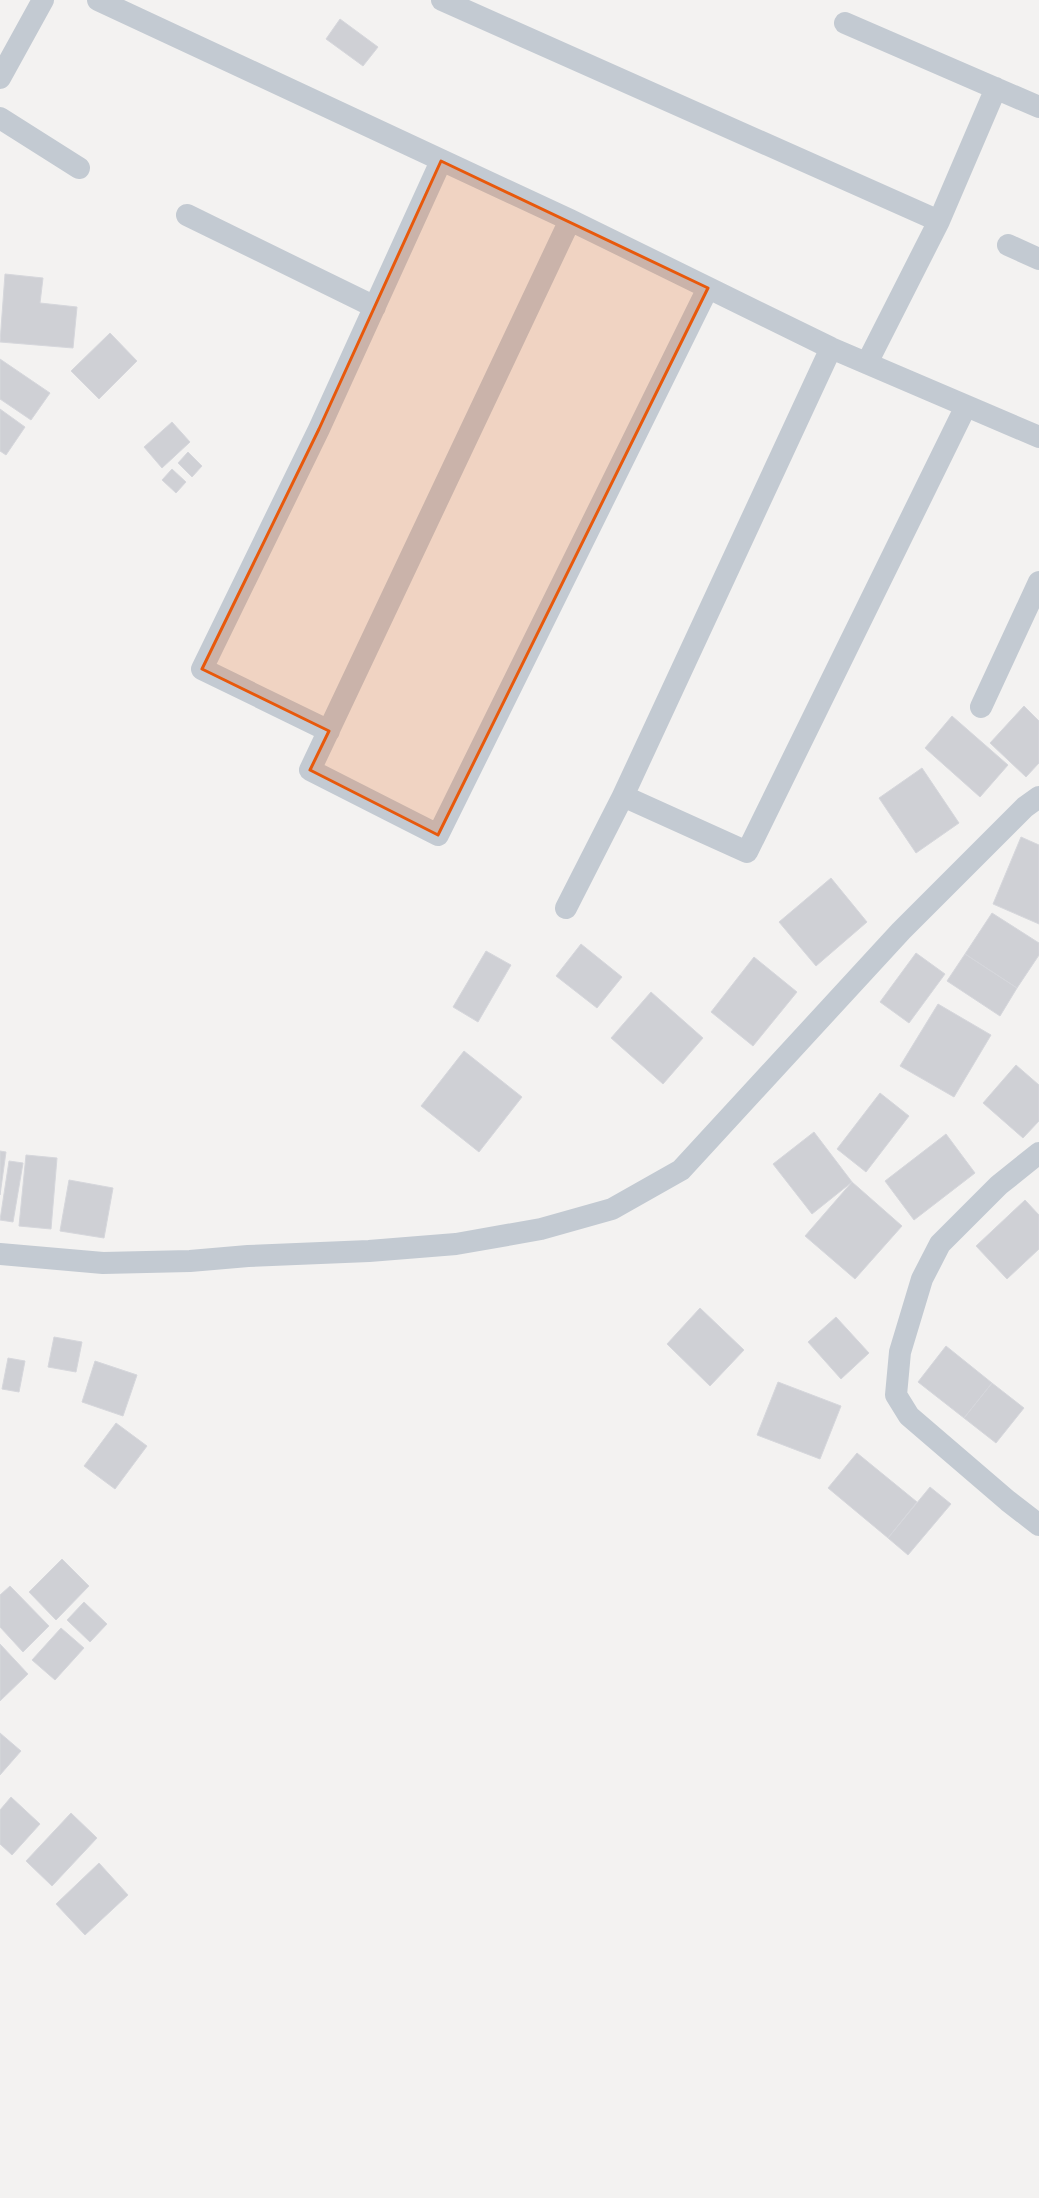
<svg xmlns="http://www.w3.org/2000/svg" width="1039" height="2198" viewBox="0 0 1039 2198" font-family="Quicksand,sans-serif">
  <rect width="100%" height="100%" fill="#f3f2f1"/>
  <path fill="#cfd0d5" stroke="#d6d7dc" d="M340 19 378 47 363 66 326 39Z
    M5 274 43 278 40 303 77 307 73 348 0 342Z
    M110 333 137 361 99 399 71 371Z
    M0 359 50 393 31 420 0 399Z
    M0 409 25 427 6 455 0 451Z
    M172 422 190 442 162 468 144 447Z
    M188 452 202 466 192 477 178 463Z
    M172 469 186 482 176 493 162 480Z
    M1024 706 1039 721V763L1026 777 990 743Z
    M952 716 1008 765 980 797 925 748Z
    M922 768 959 823 916 853 879 798Z
    M1021 837 1039 845V924L993 904Z
    M831 878 867 922 816 966 779 922Z
    M992 913 1039 943V955L1017 988 965 954Z
    M581 944 622 977 597 1008 556 976Z
    M486 951 511 965 478 1022 453 1007Z
    M916 953 945 974 909 1023 880 1002Z
    M965 954 1017 988 1000 1016 947 981Z
    M754 957 797 992 753 1046 711 1012Z
    M651 992 703 1038 663 1084 611 1038Z
    M938 1004 991 1035 954 1097 900 1066Z
    M464 1051 522 1097 479 1152 421 1106Z
    M1016 1065 1039 1085V1121L1023 1138 983 1103Z
    M880 1093 909 1116 866 1172 837 1149Z
    M814 1132 852 1182 812 1214 773 1164Z
    M946 1134 975 1173 914 1220 885 1181Z
    M0 1151 6 1152 0 1195Z
    M26 1155 57 1158 51 1229 19 1226Z
    M9 1161 23 1163 13 1222 0 1220Z
    M69 1180 113 1188 104 1238 60 1231Z
    M852 1182 902 1226 855 1279 805 1236Z
    M1025 1200 1039 1215V1249L1007 1279 976 1246Z
    M700 1308 744 1350 710 1386 667 1344Z
    M836 1317 869 1353 841 1379 808 1342Z
    M54 1337 82 1342 76 1372 48 1367Z
    M946 1346 992 1383 964 1418 918 1382Z
    M8 1358 25 1361 19 1392 2 1389Z
    M95 1361 137 1375 123 1416 82 1402Z
    M778 1382 841 1406 820 1459 757 1435Z
    M992 1383 1024 1408 996 1443 964 1418Z
    M116 1423 147 1446 115 1489 84 1466Z
    M857 1453 917 1502 888 1538 828 1488Z
    M930 1487 951 1504 908 1555 888 1538Z
    M62 1559 89 1586 56 1620 29 1592Z
    M10 1586 49 1626 23 1652 0 1627V1595Z
    M84 1602 107 1624 90 1642 67 1620Z
    M61 1628 84 1648 55 1680 32 1660Z
    M0 1644 28 1674 0 1701Z
    M0 1733 21 1751 0 1775Z
    M11 1797 40 1824 12 1855 0 1844V1810Z
    M71 1813 97 1838 52 1886 26 1861Z
    M99 1863 128 1895 85 1935 56 1904Z"/>
  <g fill="none" stroke-linecap="round" stroke-linejoin="round">
    <path stroke="#c3cad2" stroke-width="22" d="M98 0 570 220 831 348 1039 437
      M442 0 939 221
      M845 23 1039 107
      M0 78 43 0
      M0 118 79 168
      M187 215 375 307
      M570 220 310 770 438 835 708 288
      M1008 245 1039 259
      M831 348 623 796 747 852 966 406
      M867 363 939 221 996 88
      M981 707 1039 582
      M329 731 202 669 319 429 441 161
      M566 908 623 796
      M1039 1153 999 1185 940 1244 922 1279 900 1352 896 1395 909 1416 1008 1501 1039 1525
      M0 1254 103 1263 190 1261 248 1256 369 1251 456 1244 541 1229 612 1209 681 1170 901 931 1025 807 1039 797"/>
  </g>
  <path fill="#e8590c" fill-opacity="0.2" stroke="#e8590c" stroke-width="3" stroke-linejoin="round" d="M441 161 708 288 438 835 310 770 329 731 202 669 319 429Z"/>
</svg>
